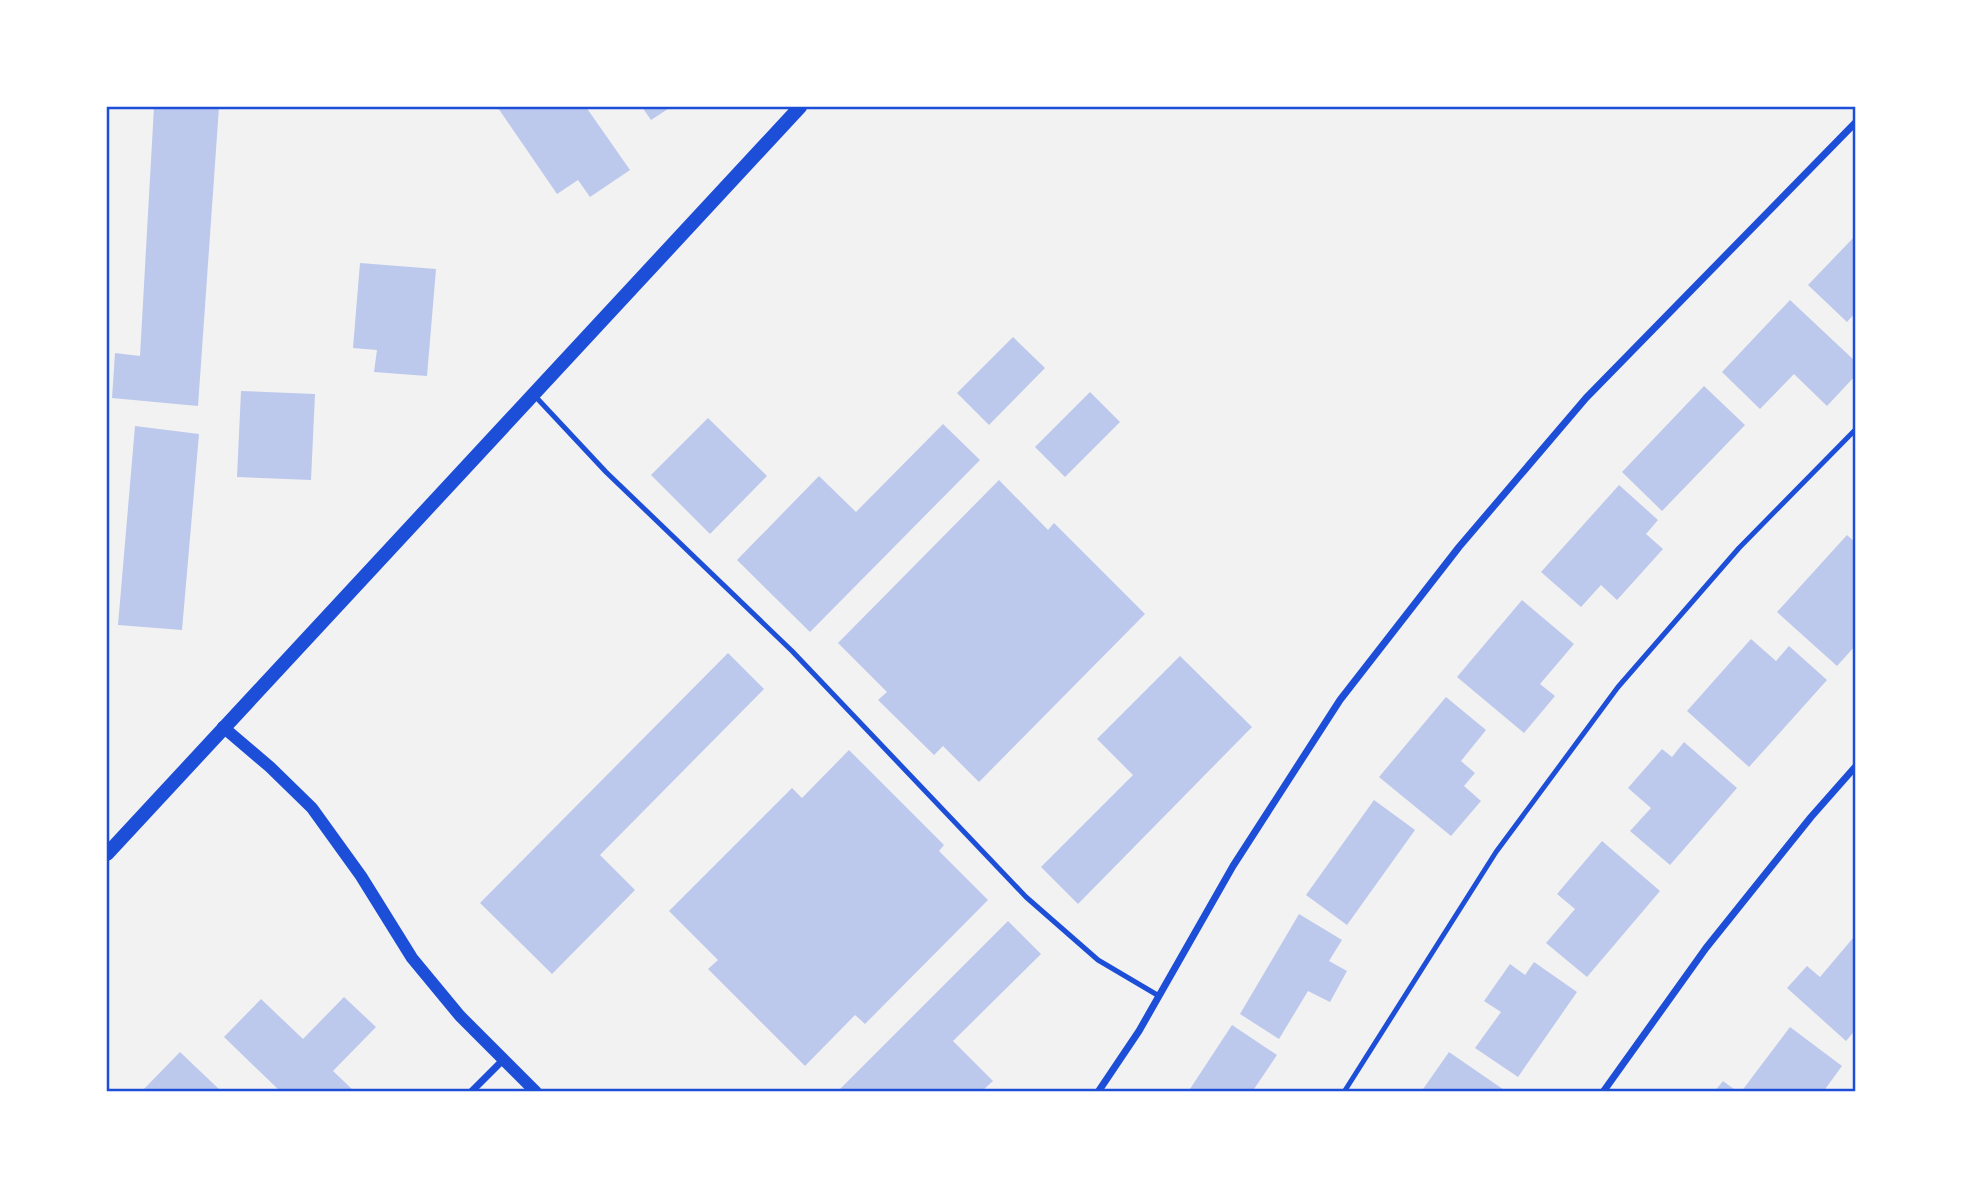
<svg xmlns="http://www.w3.org/2000/svg" width="1963" height="1199" viewBox="0 0 1963 1199" font-family="'Roboto Condensed',sans-serif">
  <rect width="100%" height="100%" fill="#f2f2f2"/>
  <path fill="#bdc9ec" d="M154 107H219L198 406 112 398 115 353 140 356Z
    M499 107H586L630 170 590 197 578 180 557 194 498 108Z
    M642 107H671L651 120Z
    M1856 235V312L1847 322 1808 285Z
    M360 263 436 269 427 376 374 372 377 350 353 348Z
    M1790 300 1856 362V375L1827 406 1794 374 1760 409 1722 372Z
    M1013 337 1045 368 989 425 957 393Z
    M1704 386 1745 425 1662 511 1622 472Z
    M241 391 315 394 311 480 237 477Z
    M1090 392 1120 422 1065 477 1035 447Z
    M708 418 767 476 710 534 651 475Z
    M943 424 980 460 810 632 737 560 819 476 856 512Z
    M135 426 199 434 182 630 118 625Z
    M999 480 1048 530 1054 523 1145 614 979 782 943 746 934 755 878 700 887 692 838 643Z
    M1619 485 1658 520 1646 534 1663 549 1617 600 1601 585 1581 607 1541 572Z
    M1847 535 1856 543V645L1837 666 1777 612Z
    M1522 600 1574 644 1540 684 1555 696 1524 733 1457 677Z
    M1751 639 1776 661 1789 646 1827 680 1749 767 1687 711Z
    M728 653 764 689 600 855 635 890 552 974 480 903Z
    M1180 656 1252 727 1078 904 1041 867 1133 775 1097 739Z
    M1446 697 1486 730 1461 761 1475 773 1464 786 1481 801 1451 836 1379 777Z
    M1684 742 1737 788 1670 865 1630 831 1651 808 1628 788 1662 749 1672 757Z
    M849 750 944 845 939 851 988 900 865 1024 855 1015 805 1066 708 969 718 960 669 911 792 788 802 798Z
    M1374 800 1415 830 1347 925 1306 895Z
    M1602 841 1660 891 1587 977 1546 943 1575 909 1557 894Z
    M1299 914 1342 940 1329 961 1347 971 1330 1002 1308 991 1279 1039 1240 1014Z
    M1008 921 1041 954 953 1041 993 1081 981 1092H837Z
    M1853 938 1856 941V1029L1846 1041 1787 988 1807 966 1820 977Z
    M1534 962 1577 992 1518 1077 1475 1048 1501 1012 1484 1001 1510 964 1525 975Z
    M344 997 376 1027 333 1071 355 1092H281L224 1037 261 999 303 1039Z
    M1232 1025 1277 1055 1252 1092H1188Z
    M1790 1027 1842 1066 1823 1092H1741Z
    M180 1052 222 1092H141Z
    M1449 1052 1507 1092H1421Z
    M1723 1081 1738 1092H1714Z"/>
  <g fill="none" stroke-linecap="round" stroke-linejoin="round">
    <path stroke="#1d4ed8" stroke-width="5" d="M534 395 606 472 792 651 1026 897 1098 960 1159 996
      M1344 1092 1496 852 1618 687 1739 548 1856 429"/>
    <path stroke="#1d4ed8" stroke-width="7" d="M471 1092 503 1060
      M1098 1092 1139 1031 1233 866 1340 700 1459 547 1586 398 1856 122
      M1603 1092 1706 948 1811 817 1856 766"/>
    <path stroke="#1d4ed8" stroke-width="12" d="M223 727 270 767 312 808 361 876 412 958 460 1016 536 1092"/>
    <path stroke="#1d4ed8" stroke-width="14" d="M107 854 800 107"/>
  </g>
  <rect width="1963" height="1199" fill="none" stroke="#ffffff" stroke-width="217"/>
  <rect x="108" y="108" width="1746" height="982" fill="none" stroke="#1d4ed8" stroke-width="2.5"/>
</svg>
